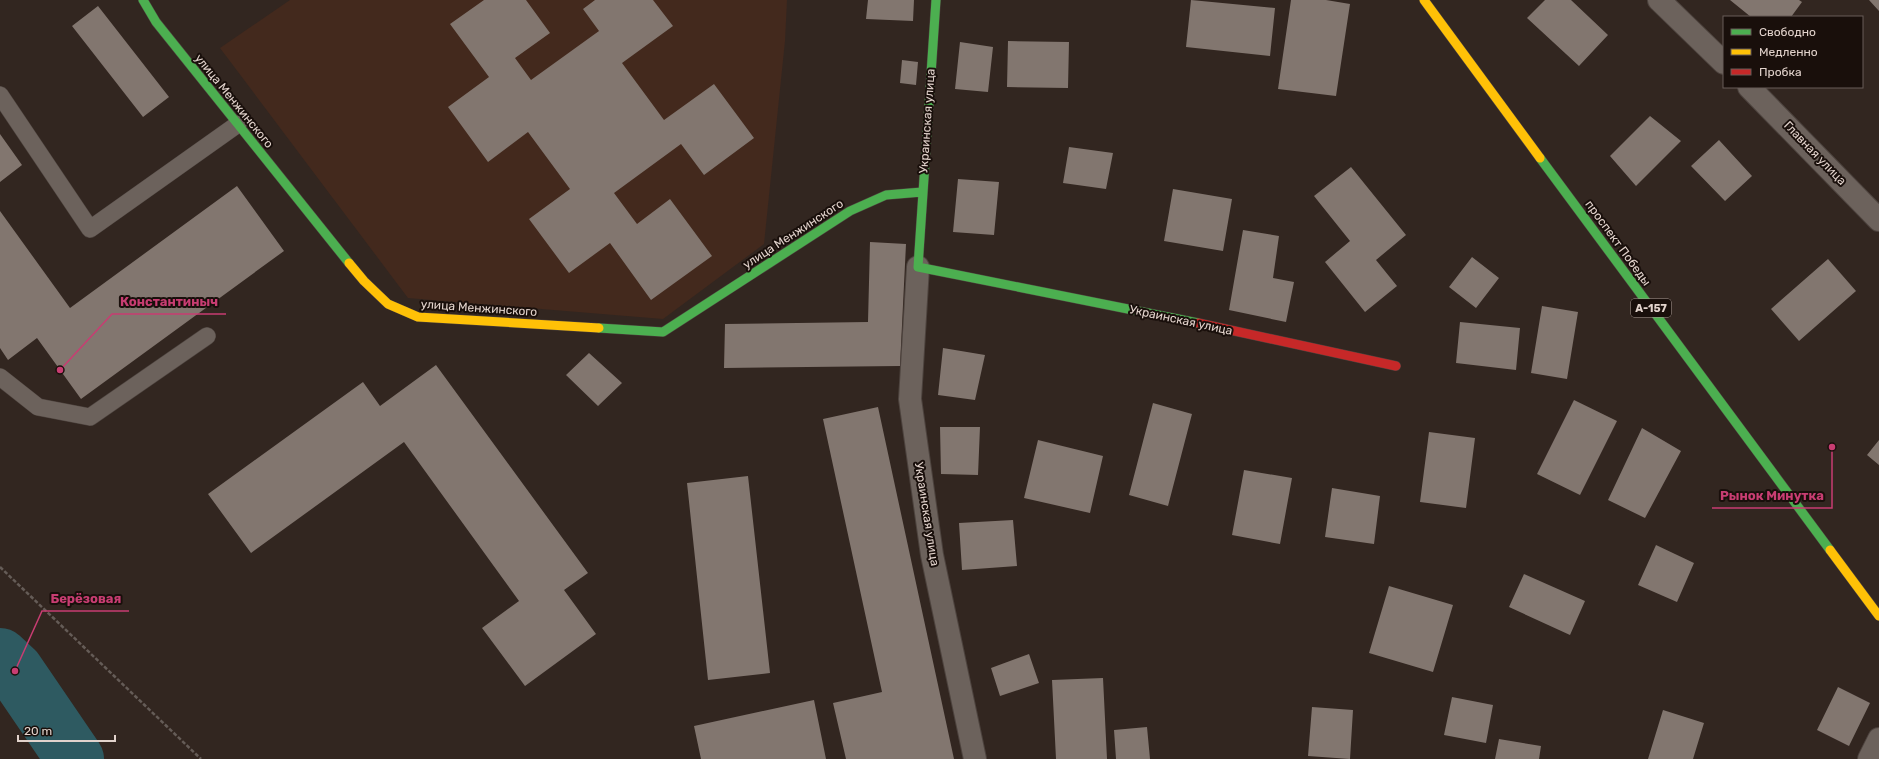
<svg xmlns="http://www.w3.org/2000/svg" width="1879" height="759" viewBox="0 0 1879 759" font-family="Rubik,sans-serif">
  <rect width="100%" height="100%" fill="#322620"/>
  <path fill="#43291d" d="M290 0H787L785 41 764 244 663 319 408 298 220 48Z"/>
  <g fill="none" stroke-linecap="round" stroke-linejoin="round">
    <path stroke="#2e5a61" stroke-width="58" d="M0 657 15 671 75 759"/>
  </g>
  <path fill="#82766f" d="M484 0H526L550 33 515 58 531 80 599 31 583 9 595 0H653L673 26 622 63 664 120 714 84 754 138 704 175 681 144 614 193 637 224 670 199 712 256 651 300 610 243 569 273 529 219 570 189 528 132 488 162 448 107 489 77 450 24Z
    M868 0H914L913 21 866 19Z
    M1191 0 1275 8 1270 56 1186 47Z
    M1291 0H1326L1350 4 1336 96 1278 89Z
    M1545 0H1571L1608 35 1579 66 1527 18Z
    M1730 0H1799L1802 2 1791 17H1751Z
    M1869 0H1879V11Z
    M98 6 169 97 143 117 72 26Z
    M1008 41 1069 42 1068 88 1007 87Z
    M960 42 993 47 988 92 955 89Z
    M902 60 918 62 916 85 900 83Z
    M1650 116 1681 141 1636 186 1610 156Z
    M0 134 22 165 0 182Z
    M1719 140 1752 176 1725 201 1691 166Z
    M1069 147 1113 153 1106 189 1063 183Z
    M1351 167 1406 235 1376 260 1397 286 1365 312 1325 262 1350 241 1314 196Z
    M958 179 999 182 994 235 953 232Z
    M237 186 284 251 81 399 37 338 8 360 0 348V211L70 308Z
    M1173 189 1232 199 1223 251 1164 241Z
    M1243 230 1279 236 1273 278 1294 282 1286 322 1229 310Z
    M870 242 906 244 900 366 724 368 725 324 868 322Z
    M1472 257 1499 278 1476 308 1449 287Z
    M1828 259 1856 291 1799 341 1771 309Z
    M1542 306 1578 312 1567 379 1531 373Z
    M1460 322 1520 328 1516 370 1456 363Z
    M943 348 985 355 975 400 938 395Z
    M589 353 622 383 598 406 566 375Z
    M436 365 588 573 564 590 596 634 525 686 482 628 519 601 404 442 251 553 208 494 363 382 380 406Z
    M1574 400 1617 421 1580 495 1537 474Z
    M1153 403 1192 414 1168 506 1129 495Z
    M878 407 954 759H846L833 703 882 692 823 419Z
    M940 427H980L978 475 941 474Z
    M1642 428 1681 451 1645 518 1608 500Z
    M1429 432 1475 438 1466 508 1420 502Z
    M1038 440 1103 456 1090 513 1024 498Z
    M1879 440V465L1867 455Z
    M1244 470 1292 478 1280 544 1232 535Z
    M748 476 770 673 708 680 687 483Z
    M1332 488 1380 496 1374 544 1325 537Z
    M1013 520 1017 566 962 570 959 523Z
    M1656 545 1694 563 1677 602 1638 585Z
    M1524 574 1585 601 1570 635 1509 607Z
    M1389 586 1453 605 1433 672 1369 653Z
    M1029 654 1039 683 1000 696 991 668Z
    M1103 678 1107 759H1056L1052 680Z
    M1838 687 1870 703 1849 746 1817 730Z
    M1452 697 1493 705 1486 743 1444 735Z
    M814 700 826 759H701L694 726Z
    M1312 707 1353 710 1350 759 1308 756Z
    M1663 710 1704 723 1693 759H1648Z
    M1147 727 1150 759H1116L1114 730Z
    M1499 739 1541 746 1539 759H1495Z"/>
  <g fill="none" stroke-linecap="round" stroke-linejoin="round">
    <g stroke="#4d433e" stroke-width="18">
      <path id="lane" d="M0 95 90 229 238 124
        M0 377 38 407 90 417 207 336"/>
    </g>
    <g stroke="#4d433e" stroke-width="24">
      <path id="street" d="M1659 0 1724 63
        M1749 87 1879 220
        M918 267 910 399 932 555 975 759
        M1869 759 1879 739"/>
    </g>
    <g stroke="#4d433e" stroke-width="10">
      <path id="fast" d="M143 0 156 22 349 263
        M936 0 918 267 1198 323
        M1540 158 1830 550
        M599 328 663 332 850 211 886 195 922 192"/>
    </g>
    <g stroke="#4d433e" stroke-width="10">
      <path id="slow" d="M1424 0 1540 158
        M349 263 364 281 388 304 418 317 599 328
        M1830 550 1879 616"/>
    </g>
    <g stroke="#4d433e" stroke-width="10">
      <path id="jam" d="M1198 323 1396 366"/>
    </g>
    <path stroke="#655c57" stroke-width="2.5" stroke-dasharray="4 2" stroke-linecap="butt" d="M0 567 201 759"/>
    <use href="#lane" stroke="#6c625c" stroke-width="17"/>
    <use href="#street" stroke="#6c625c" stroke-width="22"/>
    <use href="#fast" stroke="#4caf50" stroke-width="9"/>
    <use href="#slow" stroke="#ffc107" stroke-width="9"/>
    <use href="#jam" stroke="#c62828" stroke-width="9"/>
  </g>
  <g text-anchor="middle" stroke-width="4" stroke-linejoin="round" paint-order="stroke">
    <rect fill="#190f0b" stroke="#a69892" stroke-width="1" x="1631" y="299" width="40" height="18" rx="3"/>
    <g font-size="11" font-weight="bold" fill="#e2d3cc">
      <text x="1651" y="312">А-157</text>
    </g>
    <g font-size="12" fill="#e2d3cc" stroke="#190f0b">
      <text transform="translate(234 101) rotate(51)" y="4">улица Менжинского</text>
      <text transform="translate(927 121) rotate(-86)" y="4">Украинская улица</text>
      <text transform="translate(1815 153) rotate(46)" y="4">Главная улица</text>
      <text transform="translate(793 234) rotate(-33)" y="4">улица Менжинского</text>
      <text transform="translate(1618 243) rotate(54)" y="4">проспект Победы</text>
      <text transform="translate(479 308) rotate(4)" y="4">улица Менжинского</text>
      <text transform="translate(1181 320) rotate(12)" y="4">Украинская улица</text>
      <text transform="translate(927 514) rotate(81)" y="4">Украинская улица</text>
    </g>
  </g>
  <path fill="none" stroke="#c83d72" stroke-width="1.5" d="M60 370L112 314H226M1832 447L1832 508H1712M15 671L42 611H129"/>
  <g fill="#c83d72" stroke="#190f0b" stroke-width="1.5">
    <circle cx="60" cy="370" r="4"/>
    <circle cx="1832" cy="447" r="4"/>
    <circle cx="15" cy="671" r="4"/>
  </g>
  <g font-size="13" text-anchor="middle" font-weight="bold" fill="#c83d72" stroke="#190f0b" stroke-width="4" stroke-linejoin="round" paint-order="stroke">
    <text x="169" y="306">Константиныч</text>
    <text x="1772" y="500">Рынок Минутка</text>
    <text x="86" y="603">Берёзовая</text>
  </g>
  <rect x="1723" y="16" width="140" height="72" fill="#190f0b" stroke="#695d58"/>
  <rect x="1731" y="29" width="20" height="6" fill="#4caf50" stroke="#695d58"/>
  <text x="1759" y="36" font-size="12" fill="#e2d3cc">Свободно</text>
  <rect x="1731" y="49" width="20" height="6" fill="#ffc107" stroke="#695d58"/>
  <text x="1759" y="56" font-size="12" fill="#e2d3cc">Медленно</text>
  <rect x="1731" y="69" width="20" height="6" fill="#c62828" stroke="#695d58"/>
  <text x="1759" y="76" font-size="12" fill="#e2d3cc">Пробка</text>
  <path d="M18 735v6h97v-6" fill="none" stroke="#e2d3cc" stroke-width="2"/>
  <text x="24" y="735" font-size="12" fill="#e2d3cc" stroke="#190f0b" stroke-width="3" paint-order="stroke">20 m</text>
</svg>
